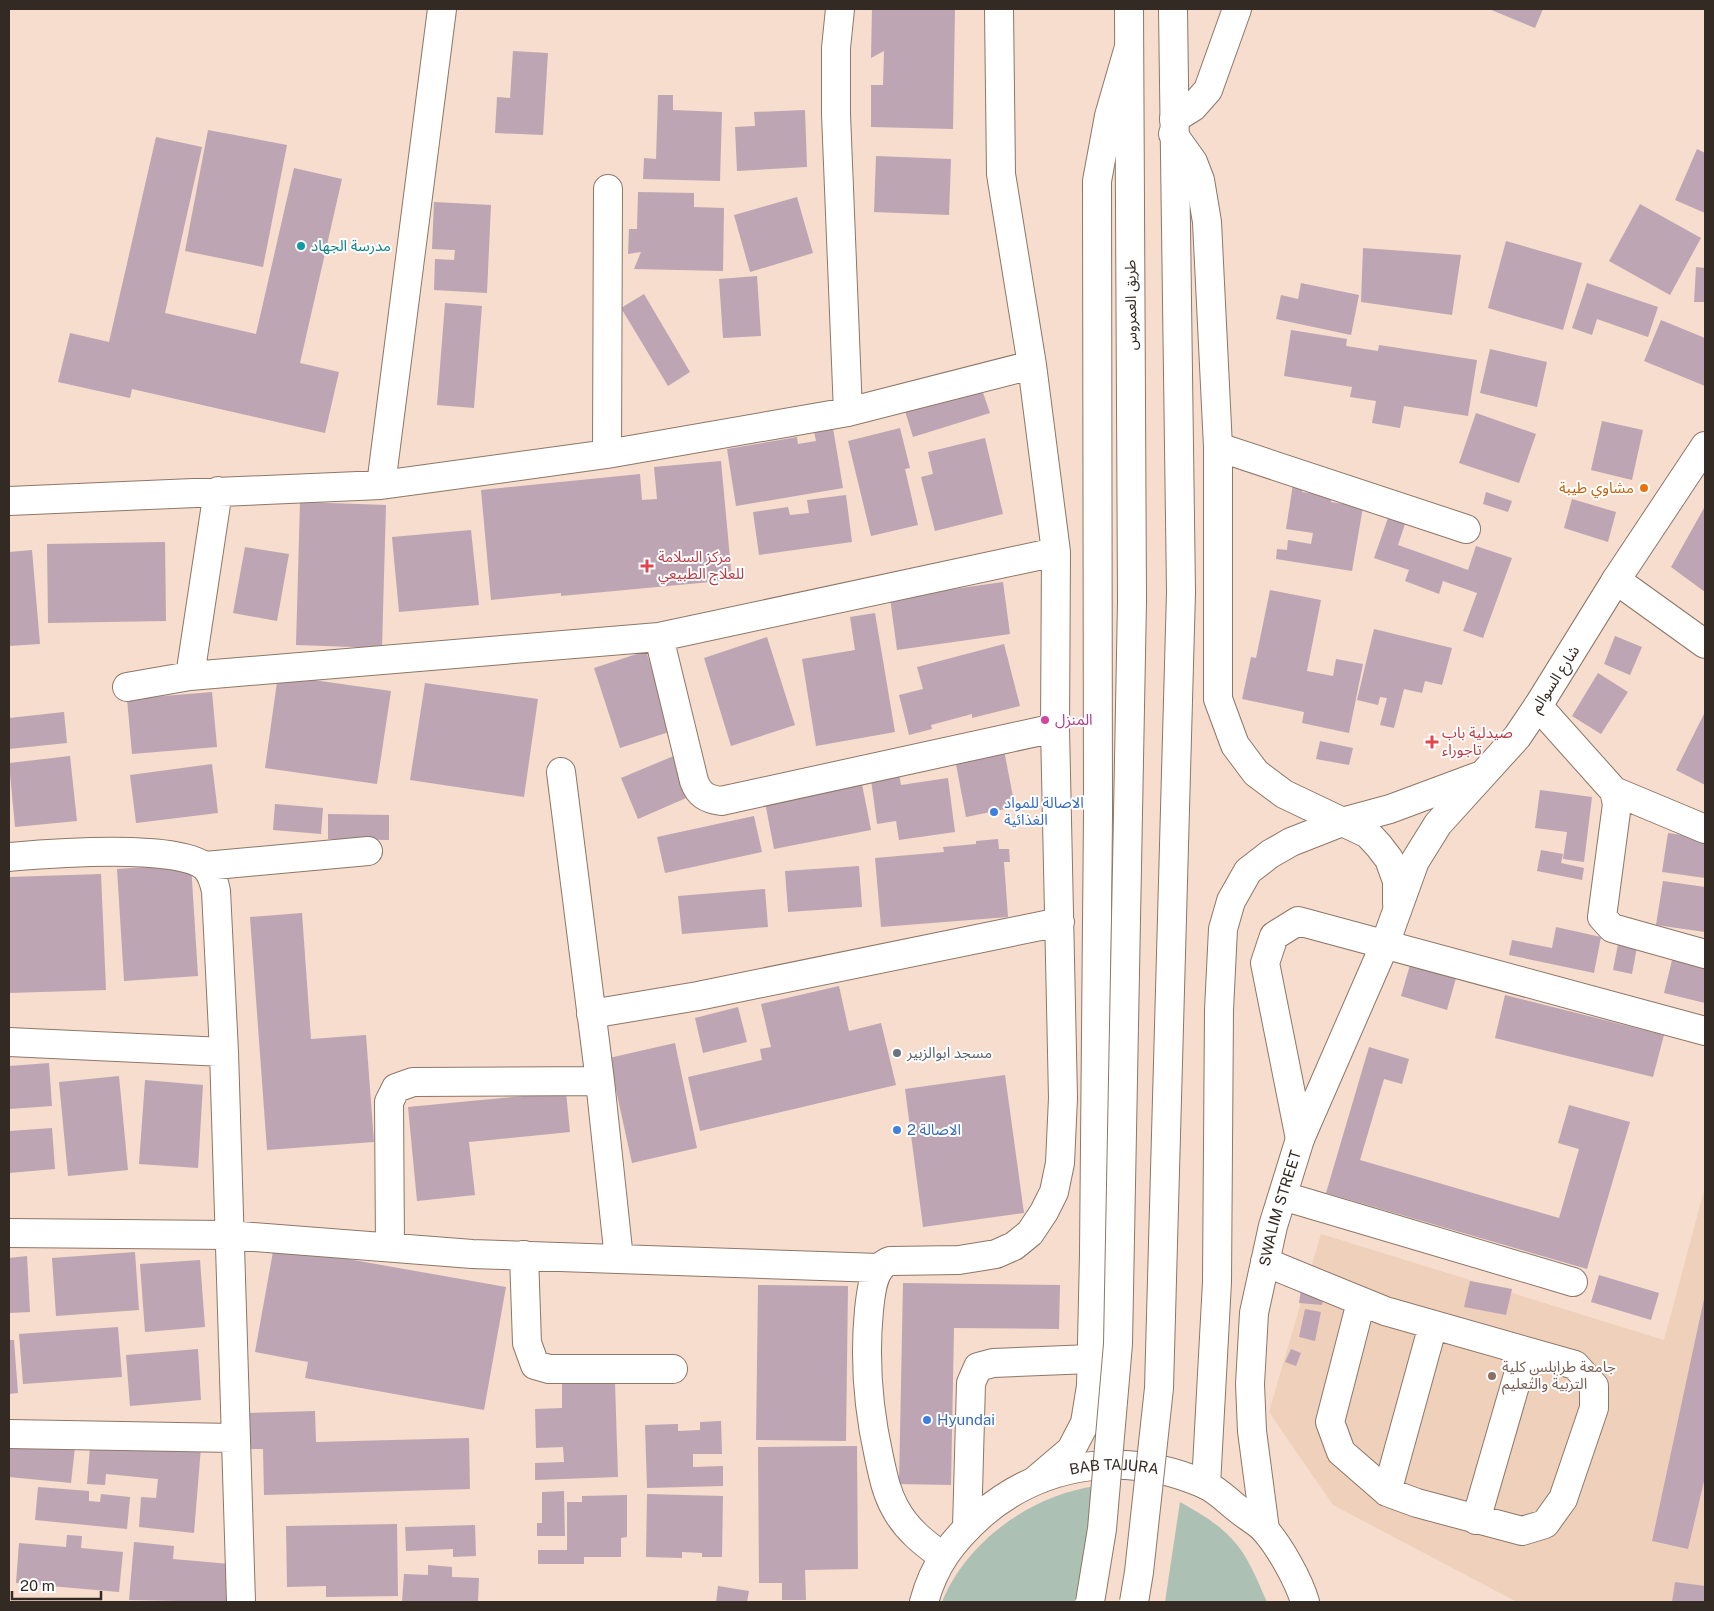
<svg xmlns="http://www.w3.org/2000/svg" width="1714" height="1611" viewBox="0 0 1714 1611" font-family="'Public Sans','Noto Sans Arabic',sans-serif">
  <rect width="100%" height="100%" fill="#f6ddcd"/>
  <path fill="#efd0bb" d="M1705 1187V1602H1517L1333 1505 1269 1412 1321 1234 1664 1340Z"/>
  <path fill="#acc1b4" d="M1096 1486 1075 1602H942C967 1541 1031 1495 1096 1486Z
    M1180 1502C1198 1512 1217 1523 1231 1538 1248 1555 1257 1580 1267 1602H1165Z"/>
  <path fill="#bda5b4" d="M872 9H955L953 129 871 127V85H883L884 51 871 58Z
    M1489 9H1543L1535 28Z
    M513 51 548 53 543 135 495 133 497 97 510 98Z
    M658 95H673V110L722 112 720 181 643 179 644 158 656 159Z
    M805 110 807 167 737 171 735 127 755 126 754 112Z
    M208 130 287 145 263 267 185 251Z
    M156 137 202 147 165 313 256 334 294 168 342 179 300 363 339 372 325 433 132 389 130 398 58 382 70 333 109 342Z
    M1697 149 1705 153V213L1675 200Z
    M876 156 951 159 949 215 874 212Z
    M638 192 694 193V207L724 208 723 271 634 269 641 252 628 254 629 229H637Z
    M797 197 813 253 750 272 734 215Z
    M434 202 491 205 487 293 434 290 435 259 454 260 455 250 432 249Z
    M1640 204 1701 238 1670 295 1609 261Z
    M1506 241 1582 263 1563 330 1488 308Z
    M1363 248 1461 255 1452 315 1361 302Z
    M1696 267 1705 268V302H1694Z
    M757 276 761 336 723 338 719 279Z
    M1301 283 1359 295 1351 335 1276 319 1281 295 1298 299Z
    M1587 283 1658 307 1648 337 1597 319 1592 335 1572 328Z
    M644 294 690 372 668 386 621 308Z
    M445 303 482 306 474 408 437 405Z
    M1661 320 1705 338V386L1644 361Z
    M1291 330 1347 339 1346 346 1378 351 1379 345 1477 360 1468 416 1404 406 1400 428 1372 423 1376 401 1350 397 1352 387 1284 376Z
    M1490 349 1547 362 1537 407 1480 393Z
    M981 387 990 413 913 437 905 411Z
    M1476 413 1536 434 1519 483 1459 463Z
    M1602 421 1643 430 1632 480 1591 470Z
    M833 428 843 488 736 506 727 449 797 437 798 444 816 441 814 431Z
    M900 428 910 468 905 469 918 525 871 536 848 441Z
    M985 438 1003 514 935 531 921 477 933 474 928 452Z
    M721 461 732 580 561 596V593L491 600 481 490 640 474 642 500 657 499 654 467Z
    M1293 484 1303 485 1302 492 1332 496 1331 502 1363 507 1352 571 1276 559 1277 549 1287 550 1288 540 1311 544 1313 533 1286 529Z
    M1486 492 1512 501 1508 512 1483 504Z
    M846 495 852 542 759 555 753 512 788 507 790 515 809 513 807 500Z
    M1572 499 1616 512 1608 542 1564 528Z
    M300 502 386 505 382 648 296 645Z
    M1704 508 1705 509V592L1671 567Z
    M1390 512 1407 518 1398 545 1468 570 1476 546 1512 558 1483 638 1463 631 1477 593 1443 581 1439 594 1405 581 1409 570 1374 558Z
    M471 530 479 605 399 612 392 537Z
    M165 542 166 621 48 623 47 544Z
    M245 547 289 554 277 621 233 613Z
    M32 550 40 644 9 646V552Z
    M1003 582 1010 634 897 650 890 598Z
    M1270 590 1321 600 1307 671 1333 676 1336 659 1363 664 1349 733 1302 723 1304 712 1242 699 1251 657 1256 658Z
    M875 613 895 732 816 746 802 659 855 650 850 617Z
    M1374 629 1452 648 1442 685 1425 681 1422 693 1404 689 1394 728 1380 725 1387 698 1380 697 1378 705 1357 700Z
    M1615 636 1642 647 1630 675 1604 664Z
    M767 637 795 725 731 746 704 658Z
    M1004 644 1020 706 972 718V714L931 725 932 729 909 735 899 695 923 689 917 667Z
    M646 651 672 731 620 748 594 668Z
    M1598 673 1628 692 1601 734 1572 716Z
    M278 675 391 691 377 784 265 768Z
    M425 683 538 699 524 797 410 780Z
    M212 692 217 747 132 754 127 699Z
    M64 712 67 743 9 749V718Z
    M1705 712V785L1676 770Z
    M1320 741 1353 748 1349 765 1316 759Z
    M1004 750 1015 807 966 817 955 759Z
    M676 755 693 795 638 819 621 778Z
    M70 756 77 821 15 827 9 763Z
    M212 764 218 813 136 823 130 775Z
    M898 768 901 785 948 778 955 832 899 840 896 821 877 824 870 772Z
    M861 779 871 830 774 849 764 797Z
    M1540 790 1592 797 1584 862 1563 859 1567 832 1535 828Z
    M275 804 323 808 321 834 273 830Z
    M328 814 389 815V840L328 839Z
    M754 816 762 852 665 873 657 837Z
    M1668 833 1705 838V878L1662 872Z
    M998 839 999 849H1009L1010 862H1004L1008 917 881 927 875 858 944 852 943 847 976 844V841Z
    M1541 850 1563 854 1561 863 1584 868 1582 880 1537 871Z
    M191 864 198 976 124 981 117 869Z
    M859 866 862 907 788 912 785 871Z
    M101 874 106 990 9 993V877Z
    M1663 881 1705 887V932L1656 925Z
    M765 889 768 927 682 934 678 896Z
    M302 913 311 1039 366 1035 374 1142 267 1150 250 917Z
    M1556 927 1601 937 1594 973 1509 955 1512 940 1552 948Z
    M1618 944 1637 947 1632 974 1613 970Z
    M1674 952 1705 959V1003L1664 993Z
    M1410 965 1456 978 1447 1010 1401 996Z
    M839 986 849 1031 881 1023 896 1085 700 1131 688 1077 762 1060 760 1049 771 1047 761 1004Z
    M1505 995 1664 1035 1653 1077 1495 1038Z
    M738 1007 747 1042 703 1053 695 1018Z
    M675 1043 697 1148 632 1163 609 1058Z
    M1369 1047 1409 1059 1402 1084 1384 1079 1360 1160 1559 1218 1579 1149 1558 1143 1569 1105 1630 1122 1587 1269 1326 1193Z
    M49 1063 52 1106 9 1109V1066Z
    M1005 1075 1024 1213 923 1227 905 1089Z
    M119 1076 128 1170 68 1176 59 1082Z
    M145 1080 203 1085 198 1168 139 1164Z
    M566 1092 570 1132 469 1142 475 1195 417 1201 408 1107Z
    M52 1128 55 1169 9 1173V1131Z
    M274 1246 506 1287 484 1410 305 1378 308 1362 255 1352Z
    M135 1252 139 1310 56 1316 52 1258Z
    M27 1256 30 1312 9 1313V1258Z
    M200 1260 205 1327 145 1332 140 1264Z
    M1599 1275 1659 1293 1651 1320 1591 1302Z
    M1470 1281 1512 1289 1506 1315 1464 1307Z
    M903 1283 1060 1285 1059 1329 954 1328 951 1485 899 1484Z
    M758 1285 848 1286 846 1441 756 1440Z
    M1301 1289 1324 1292 1322 1305 1299 1303Z
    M1704 1299 1705 1477 1688 1549 1652 1541Z
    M1305 1309 1321 1312 1315 1341 1299 1337Z
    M118 1327 122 1377 23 1384 19 1334Z
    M9 1340H14L18 1393 9 1394Z
    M198 1349 201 1400 130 1406 126 1355Z
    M1291 1349 1301 1353 1296 1366 1285 1362Z
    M615 1382 618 1477 535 1480V1463L564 1462 563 1447 536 1448 535 1409 562 1408V1384Z
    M315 1411 316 1442 469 1438 470 1489 264 1495 263 1449H248L247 1413Z
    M721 1421 722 1454H693V1467L723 1466V1486L647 1488 645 1425 678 1424V1431L700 1430V1422Z
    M9 1441 75 1447 71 1483 9 1477Z
    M857 1446 858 1569 805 1570 806 1600H782V1583H759L758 1447Z
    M90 1447H201L194 1533 139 1527 141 1497 156 1498 158 1479 106 1474 105 1485 87 1484Z
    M38 1487 89 1491V1501L100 1502 101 1494 130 1497 127 1529 35 1520Z
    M564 1491 565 1536H537V1523H542V1492Z
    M647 1494 723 1496 722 1557H702V1553L682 1552V1558L646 1557Z
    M627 1495V1537L621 1538V1557H584V1564H538V1550H567V1502H582V1496Z
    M397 1524 398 1596 326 1597V1586L287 1587 286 1526Z
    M475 1525 476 1556 453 1557V1549L406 1551 405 1527Z
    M67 1535 82 1536 81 1548 123 1552 119 1592 16 1583 19 1543 66 1547Z
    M134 1542 174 1546 173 1559 230 1564 227 1602 129 1600Z
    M428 1565 452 1567V1577L479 1578 478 1602H402L404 1574 428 1575Z
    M1675 1582 1705 1586V1602H1672Z
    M718 1586 749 1591 747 1602H716Z"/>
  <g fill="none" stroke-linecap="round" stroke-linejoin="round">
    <g stroke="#8d7768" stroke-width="30">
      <path id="minor" d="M840 9 836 48V114L848 412
        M1218 447 1466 529
        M607 454 608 189
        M381 485 442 9
        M9 501 381 485 607 454 848 412 1032 365
        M1616 580 1705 644
        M659 637 694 781C699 795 707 799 721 801L1055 728
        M190 676 218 491
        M127 687 190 676 659 637 1056 552
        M1538 706 1614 791 1617 804 1602 917 1612 928 1705 954
        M561 772 600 1081
        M1614 791 1705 829
        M9 857C46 854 178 843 205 867 212 873 214 882 216 891L224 1052 241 1602
        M205 866 368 851
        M591 1014 698 996 1060 922
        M9 1042 224 1052
        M1300 1139 1265 963 1274 936 1298 921 1705 1031
        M1283 1196 1573 1282
        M9 1233 228 1235 472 1254 879 1268
        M390 1247 389 1102 396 1088 413 1082 600 1081 619 1259
        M524 1255 527 1343 535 1365 549 1369H673
        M1265 1262 1385 1311 1575 1365 1594 1386V1408L1563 1499 1545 1524 1522 1531 1417 1503 1387 1492 1341 1452 1330 1422 1361 1302
        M9 1434 234 1438
        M1387 1492 1433 1325
        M1476 1520 1525 1351
        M967 1528 971 1383 978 1367 993 1363 1091 1359
        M942 1556C924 1543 906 1529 895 1508 886 1492 883 1475 879 1457 868 1408 864 1361 869 1310 871 1294 872 1267 890 1261L959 1260 996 1254 1014 1246 1030 1233 1044 1212 1054 1192 1060 1163 1063 1098 1055 728 1056 552 1032 365 1001 174 999 9"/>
    </g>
    <g stroke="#8d7768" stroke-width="30">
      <g id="major">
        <path d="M1129 9 1132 601"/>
        <path d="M1173 9 1181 592"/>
        <path d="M1174 119 1193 107 1208 90 1237 9"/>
        <path d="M1173 134 1193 162 1200 180 1207 222 1218 447V699L1235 745 1256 773 1284 794 1368 834 1379 846 1389 859 1397 881V903"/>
        <path d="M1037 1479 1071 1450 1085 1423 1091 1386 1094 1254 1098 814 1097 181 1109 116 1129 47"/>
        <path d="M1206 1485 1217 1282 1219 1010 1223 929 1231 901 1248 871 1270 854 1291 842 1342 822 1390 809 1476 777"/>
        <path id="s1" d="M1265 1530 1252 1431 1250 1384 1254 1313 1273 1226 1300 1139 1385 944 1415 861 1438 824 1517 737 1538 706 1616 580 1705 446"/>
        <path id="s2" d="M924 1602C934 1565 952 1541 981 1515 1045 1460 1128 1451 1204 1484 1216 1489 1228 1501 1238 1509 1246 1516 1258 1522 1265 1530 1280 1547 1299 1581 1305 1602"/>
      </g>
    </g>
    <use href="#minor" stroke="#fff" stroke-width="28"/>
    <use href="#major" stroke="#fff" stroke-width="28"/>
    <g stroke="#8d7768" stroke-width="30" stroke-linecap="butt">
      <path id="major-bridge" d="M1090 1602 1102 1529 1118 1344 1132 601
        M1134 1602 1139 1572 1159 1388 1181 592"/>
    </g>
    <use href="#major-bridge" stroke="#fff" stroke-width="28"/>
  </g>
  <circle fill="#0f9aa8" stroke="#fff" stroke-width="2" cx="301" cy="246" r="5"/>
  <circle fill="#e8710a" stroke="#fff" stroke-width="2" cx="1644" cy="488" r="5"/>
  <g fill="#e0444e" stroke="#fff" stroke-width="2">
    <path d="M644.5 558.5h5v5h5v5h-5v5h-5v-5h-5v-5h5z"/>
    <path d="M1429.5 734.5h5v5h5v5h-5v5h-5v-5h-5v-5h5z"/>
  </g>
  <circle fill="#d1479c" stroke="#fff" stroke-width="2" cx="1045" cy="720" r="5"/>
  <g fill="#3f7fe0" stroke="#fff" stroke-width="2">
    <circle cx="994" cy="812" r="5"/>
    <circle cx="897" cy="1130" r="5"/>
    <circle cx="927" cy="1420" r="5"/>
  </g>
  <circle fill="#6b7280" stroke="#fff" stroke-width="2" cx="897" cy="1053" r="5"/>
  <circle fill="#8d6e63" stroke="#fff" stroke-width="2" cx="1492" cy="1376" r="5"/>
  <g text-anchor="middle" stroke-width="4" stroke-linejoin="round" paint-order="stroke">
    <g font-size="15" fill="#0d838f" stroke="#fff" text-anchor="start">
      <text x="311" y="251">مدرسة الجهاد</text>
    </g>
    <g font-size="15" fill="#332a23" stroke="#fff">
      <text transform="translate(1131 305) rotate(-91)" y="5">طريق العمروس</text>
      <text transform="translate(1555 679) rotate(-57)" y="5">شارع السوالم</text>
      <text dy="5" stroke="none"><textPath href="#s1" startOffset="326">SWALIM STREET</textPath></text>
      <text dy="5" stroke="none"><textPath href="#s2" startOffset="251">BAB TAJURA</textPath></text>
    </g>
    <g font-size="15" fill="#c56008" stroke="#fff" text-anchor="end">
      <text x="1634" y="493">مشاوي طيبة</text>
    </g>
    <g font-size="15" fill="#be3a42" stroke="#fff" text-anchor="start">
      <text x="658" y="562">مركز السلامة<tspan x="658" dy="17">للعلاج الطبيعي</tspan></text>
      <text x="1442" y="738">صيدلية باب<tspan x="1442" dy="17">تاجوراء</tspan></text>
    </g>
    <g font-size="15" fill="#b23c85" stroke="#fff" text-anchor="start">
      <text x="1055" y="725">المنزل</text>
    </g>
    <g font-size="15" fill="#366cbe" stroke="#fff" text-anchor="start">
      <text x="1004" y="808">الاصالة للمواد<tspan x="1004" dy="17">الغذائية</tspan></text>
      <text x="907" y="1135">الاصالة 2</text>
      <text x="937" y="1425">Hyundai</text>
    </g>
    <g font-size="15" fill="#5b616d" stroke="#fff" text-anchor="start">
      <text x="907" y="1058">مسجد ابوالزبير</text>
    </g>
    <g font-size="15" fill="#785e54" stroke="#fff" text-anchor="start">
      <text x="1502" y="1372">جامعة طرابلس كلية<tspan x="1502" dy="17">التربية والتعليم</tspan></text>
    </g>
  </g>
  <rect width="1714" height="1611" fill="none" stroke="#332a23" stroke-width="20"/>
  <path d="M12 1591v8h89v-8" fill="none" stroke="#332a23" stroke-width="2.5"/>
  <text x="20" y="1591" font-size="15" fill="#332a23" stroke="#ffffff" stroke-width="4" paint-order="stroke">20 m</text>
</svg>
